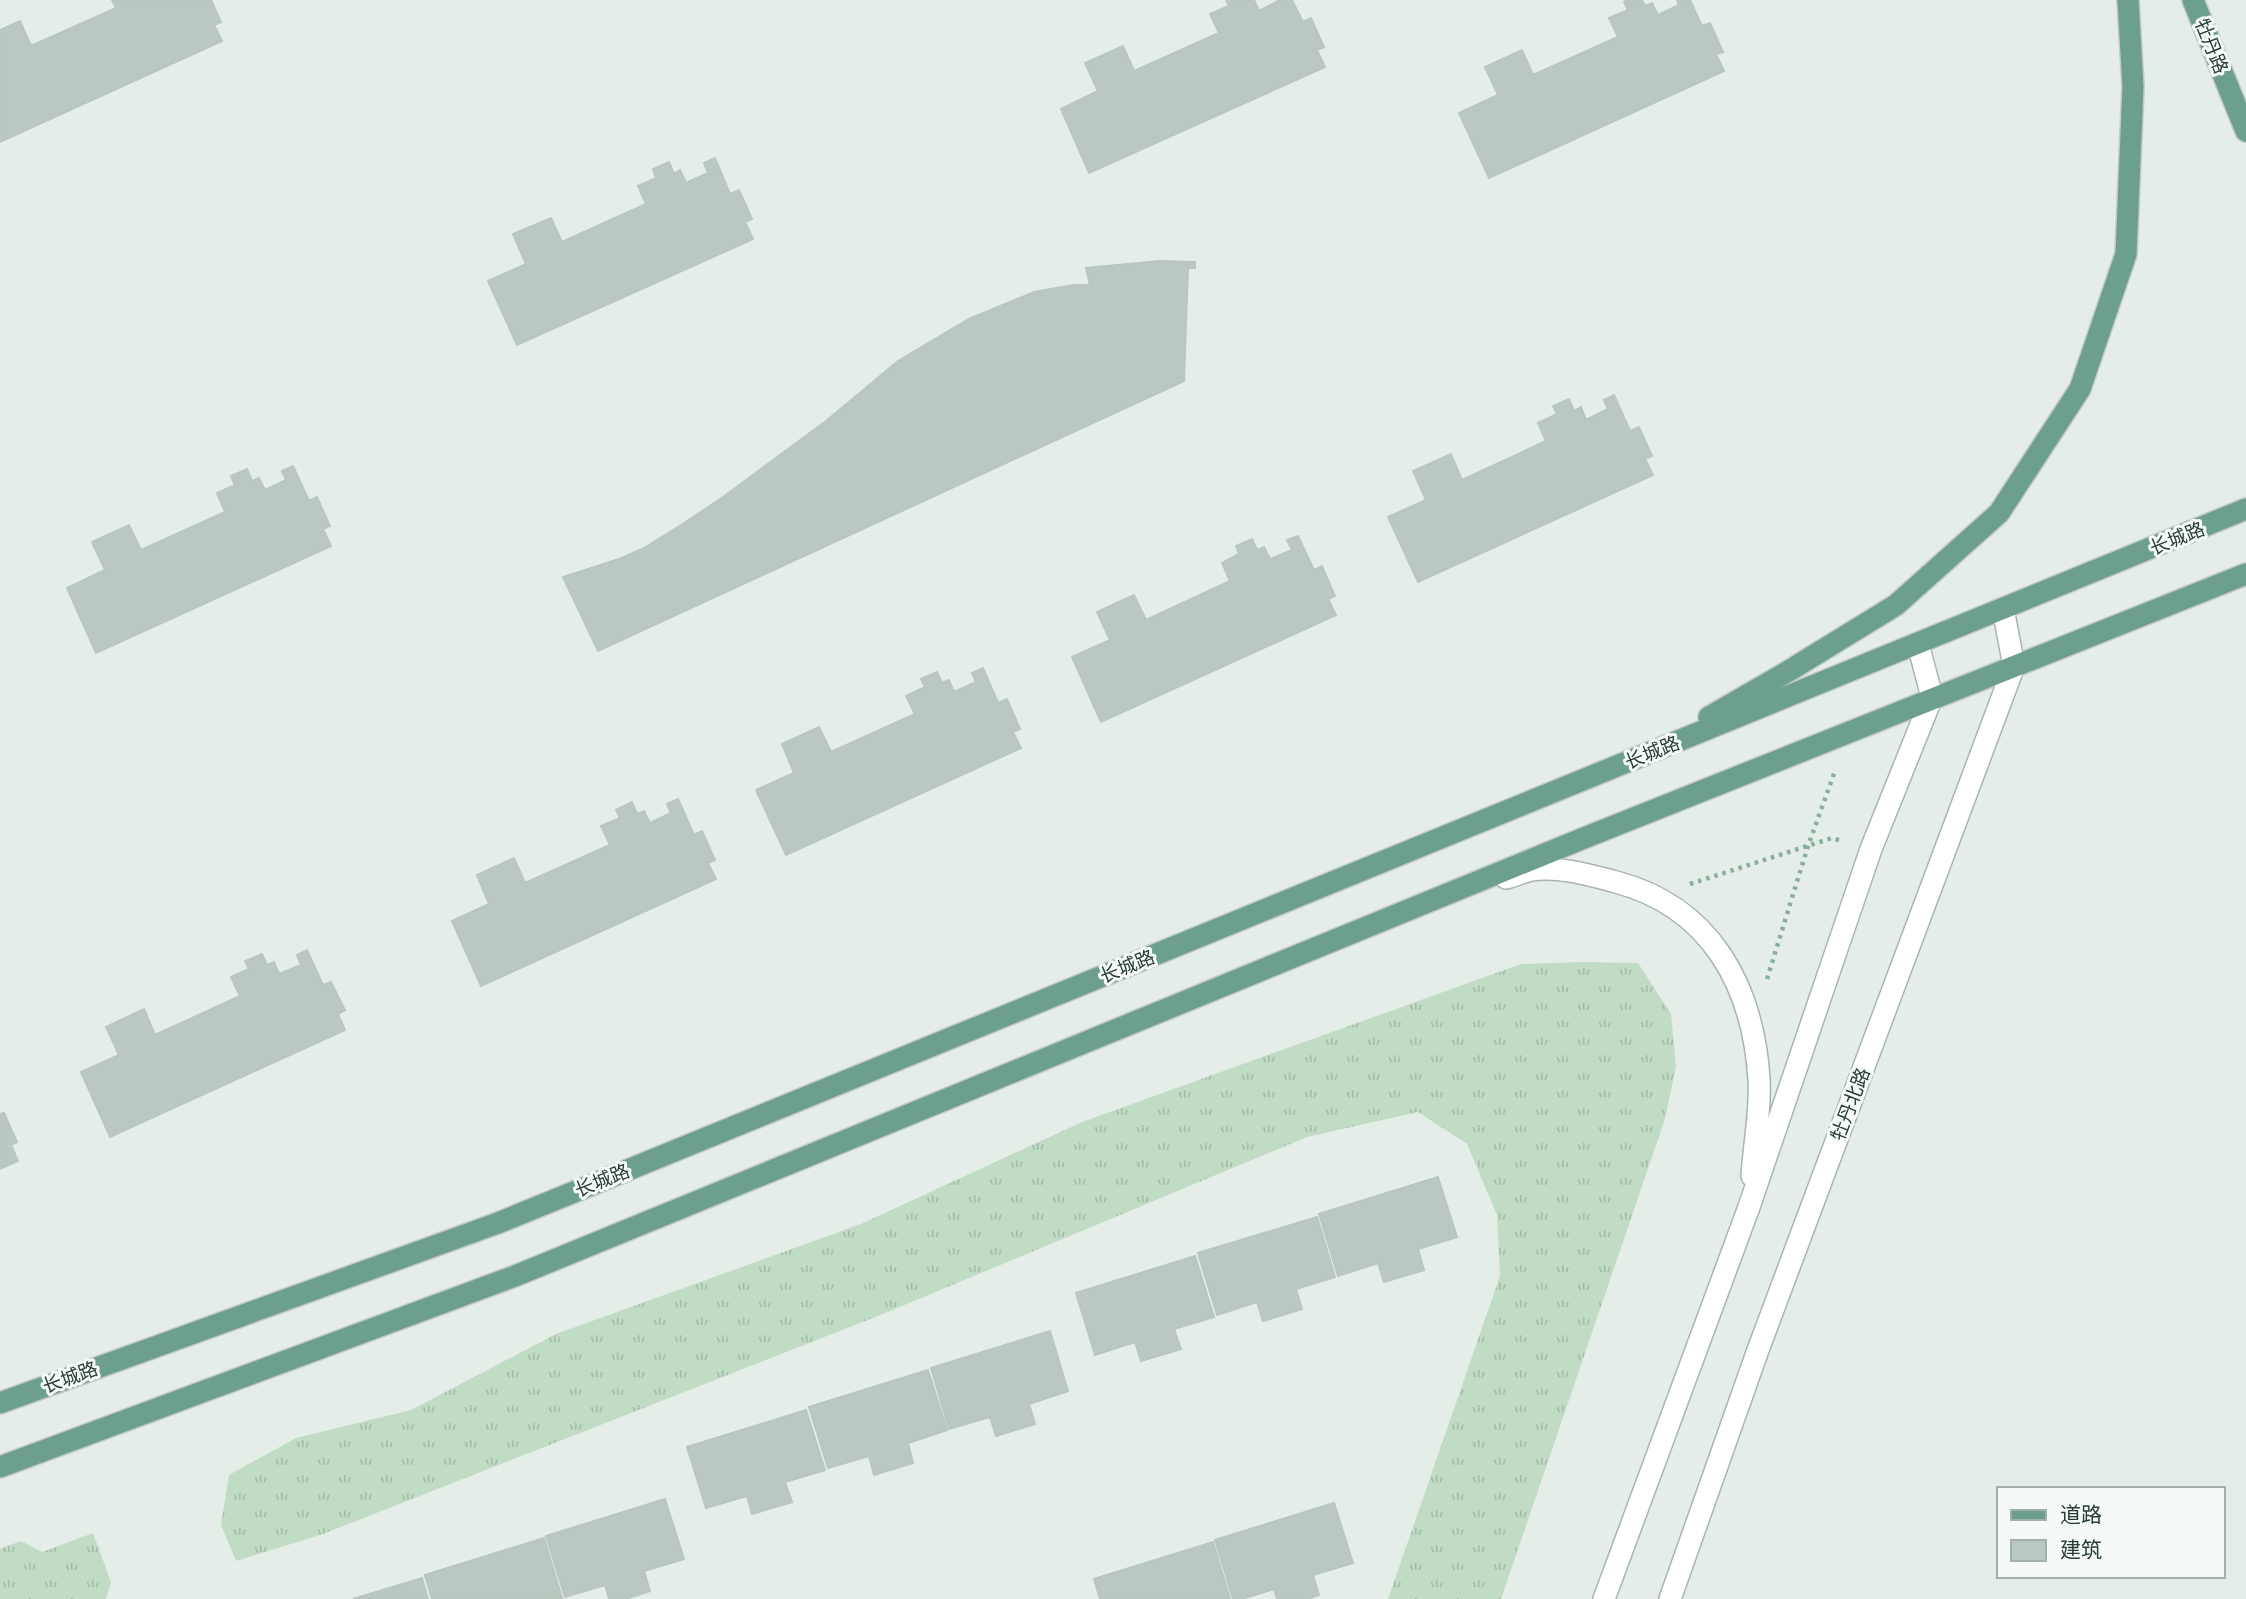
<svg xmlns="http://www.w3.org/2000/svg" width="2246" height="1599" viewBox="0 0 2246 1599" font-family="Poppins,'Noto Sans SC',sans-serif">
  <defs>
    <pattern id="grass-tufts" width="24" height="20" patternUnits="userSpaceOnUse" patternTransform="scale(1.75)"><rect width="24" height="20" fill="#c0dcc5"/><path d="M3 7l-1-3M5 7V3M7 7l1-3M15 17l-1-3M17 17v-4M19 17l1-3" fill="none" stroke="#a5beaa"/></pattern>
  </defs>
  <rect width="100%" height="100%" fill="#e5ede9"/>
  <path fill="url(#grass-tufts)" d="M1583 962 1638 963 1671 1014 1676 1067 1665 1119 1501 1599H1388L1500 1276 1497 1215 1467 1144 1418 1112 1307 1137 883 1314 323 1534 236 1561 221 1525 229 1475 296 1438 411 1410 556 1334 861 1224 1082 1122 1521 964Z
    M93 1533 111 1582 106 1599H0V1549L21 1541 42 1552Z"/>
  <path fill="#bbc8c2" stroke="#b8c7bf" stroke-width="2" d="M112 0H211L221 22 214 25 222 41 0 142V30L20 21 31 46 116 8Z
    M1226 0H1254L1259 11 1280 0H1292L1303 22 1311 18 1324 47 1317 50 1325 67 1089 173 1061 109 1098 91 1085 63 1123 46 1134 71 1219 33 1210 14 1229 6Z
    M1627 0H1642L1645 6 1652 3 1658 15 1679 5 1677 0H1690L1702 26 1710 23 1723 52 1716 54 1724 71 1489 178 1459 113 1498 95 1485 67 1522 50 1533 75 1618 37 1609 18 1628 10 1624 2Z
    M715 158 730 194 739 190 752 219 745 222 753 239 517 345 488 281 526 264 513 234 551 218 562 242 646 204 638 186 656 178 653 169 669 162 674 174 680 170 686 183 708 173 704 163Z
    M1160 261 1195 262V268H1188L1184 381 598 651 563 577 622 558 644 548 681 525 723 497 826 421 898 361 969 319 1034 292 1073 285H1090L1086 268Z
    M1614 395 1630 431 1639 427 1652 456 1645 459 1653 475 1418 582 1388 517 1426 500 1413 471 1451 454 1462 480 1546 441 1538 423 1557 414 1553 406 1569 399 1574 411 1581 407 1586 420 1608 409 1604 400Z
    M293 466 309 501 317 497 330 526 323 529 331 546 96 653 67 588 105 570 92 542 129 525 141 550 225 512 217 493 235 485 231 476 247 469 252 481 259 478 265 490 286 480 282 471Z
    M1298 536 1314 570 1322 566 1335 596 1328 599 1336 615 1101 722 1072 657 1110 640 1097 612 1134 595 1146 620 1230 581 1222 563 1239 554 1236 546 1252 539 1257 550 1264 547 1270 559 1292 550 1287 540Z
    M983 668 998 703 1007 699 1020 729 1013 732 1021 748 786 855 756 790 794 773 782 744 819 727 831 752 915 714 906 696 925 687 921 679 937 672 942 683 949 680 954 692 976 682 972 673Z
    M678 799 694 835 702 831 715 860 708 863 716 879 481 986 452 921 489 904 477 875 514 858 525 883 610 845 601 826 620 818 616 810 632 802 637 814 644 811 650 823 671 813 667 804Z
    M307 950 323 985 331 982 345 1010 338 1014 345 1030 110 1137 81 1072 119 1055 106 1027 144 1009 155 1035 240 996 231 977 249 969 245 961 262 954 267 965 274 962 279 974 301 965 297 955Z
    M4 1113 17 1142 11 1145 18 1161 0 1169V1114Z
    M1438 1177 1457 1237 1418 1249 1424 1270 1384 1282 1378 1263 1338 1276 1319 1214Z
    M1317 1217 1335 1277 1296 1289 1302 1309 1263 1321 1257 1302 1217 1315 1198 1253Z
    M1195 1256 1214 1317 1174 1329 1181 1349 1141 1361 1135 1342 1095 1355 1076 1293Z
    M1050 1331 1068 1391 1029 1404 1035 1424 996 1436 990 1417 949 1429 931 1368Z
    M928 1370 947 1430 908 1443 913 1463 874 1475 869 1456 828 1468 809 1407Z
    M806 1410 825 1470 785 1482 792 1502 752 1514 747 1496 706 1508 687 1447Z
    M665 1499 684 1559 644 1571 650 1591 626 1599H609L605 1585 565 1597 546 1536Z
    M1334 1503 1353 1563 1313 1575 1319 1595 1308 1599H1277L1274 1589 1242 1599H1233L1215 1540Z
    M544 1538 562 1598 432 1599 425 1575Z
    M1213 1542 1230 1599H1100L1094 1579Z
    M422 1578 428 1599H353Z"/>
  <g fill="none" stroke-linecap="round" stroke-linejoin="round">
    <g stroke="#a8b5af" stroke-width="24">
      <path id="tertiary" d="M1506 878C1514 876 1523 872 1531 870 1559 866 1590 875 1616 882 1711 907 1753 986 1759 1079 1761 1110 1754 1144 1752 1176
        M1604 1599 1749 1207 1871 849 1932 697 1918 644
        M1670 1599 1758 1350 2014 666 2003 609"/>
    </g>
    <g stroke="#c2c9c6" stroke-width="24">
      <path id="primary" d="M2193 0 2246 131
        M1709 717 1787 672 1896 605 1999 513 2080 389 2126 254 2133 87 2128 0
        M0 1403 498 1223 2246 509
        M0 1467 515 1276 1584 838 2246 574"/>
    </g>
    <path stroke="#88ae9e" stroke-width="4.5" stroke-dasharray="3.5 5" stroke-linecap="butt" d="M1690 884 1832 838 1842 841
      M1767 979 1808 846 1835 771"/>
    <use href="#tertiary" stroke="#fff" stroke-width="21"/>
    <use href="#primary" stroke="#6d9f8d" stroke-width="21"/>
  </g>
  <g text-anchor="middle" stroke-width="6" stroke-linejoin="round" paint-order="stroke">
    <g font-size="19" fill="#263e35" stroke="#f6faf7">
      <text transform="translate(2212 46) rotate(68)" y="7">牡丹路</text>
      <text transform="translate(2177 538) rotate(-22)" y="7">长城路</text>
      <text transform="translate(1652 752) rotate(-22)" y="7">长城路</text>
      <text transform="translate(1127 966) rotate(-22)" y="7">长城路</text>
      <text transform="translate(1850 1104) rotate(-69)" y="7">牡丹北路</text>
      <text transform="translate(602 1180) rotate(-22)" y="7">长城路</text>
      <text transform="translate(70 1377) rotate(-20)" y="7">长城路</text>
    </g>
  </g>
  <rect x="1997" y="1487" width="228" height="91" fill="#f6faf7" stroke="#a3afa9" stroke-width="2"/>
  <rect x="2011" y="1510" width="35" height="10" fill="#6d9f8d" stroke="#a3afa9" stroke-width="2"/>
  <text x="2060" y="1522" font-size="21" fill="#263e35">道路</text>
  <rect x="2011" y="1540" width="35" height="21" fill="#bbc8c2" stroke="#a3afa9" stroke-width="2"/>
  <text x="2060" y="1557" font-size="21" fill="#263e35">建筑</text>
</svg>
